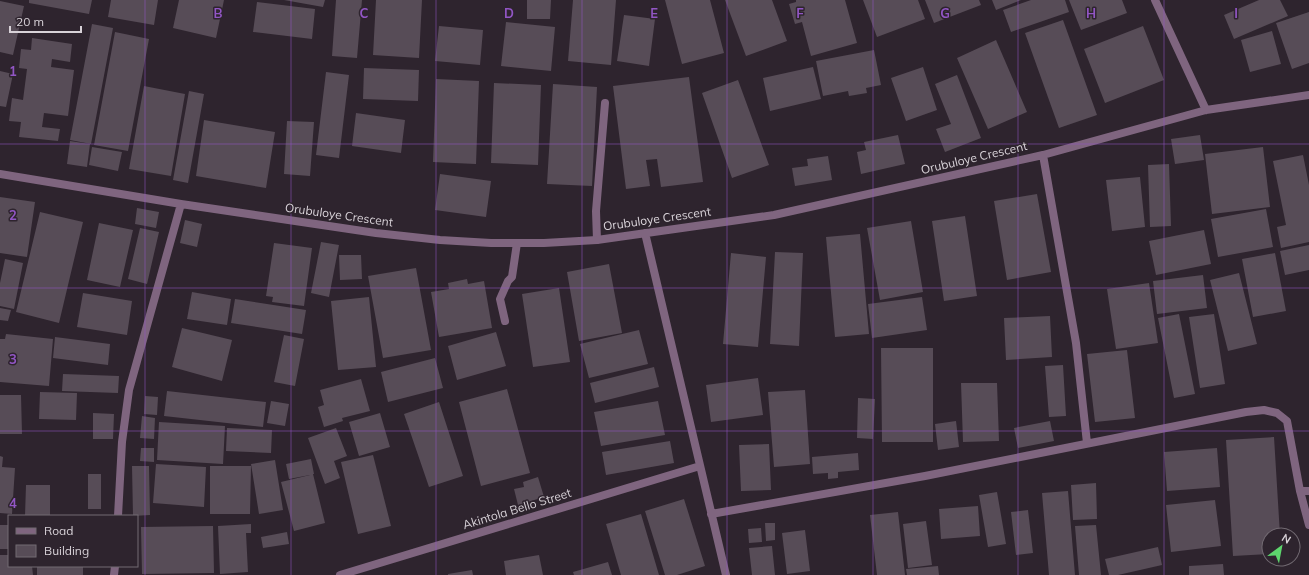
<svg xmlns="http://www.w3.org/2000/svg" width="1309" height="575" viewBox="0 0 1309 575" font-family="Mulish,sans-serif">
  <rect width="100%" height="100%" fill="#2e242e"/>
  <path fill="#574c57" d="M29 0H92L89 14 29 3Z
    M111 0H158L154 25 108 17Z
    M179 0H224L216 38 173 28Z
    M284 0H325L323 7Z
    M336 0H362L357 58 332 56Z
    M376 0H422L419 58 373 55Z
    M527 0H551L550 19H527Z
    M573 0H616L611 65 568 61Z
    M665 0H710L724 53 682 64Z
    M725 0H772L787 41 746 56Z
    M796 0H845L857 43 811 56 802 22 795 24 789 4 796 2Z
    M863 0H918L925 19 877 37Z
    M925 0H979L981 5 934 23Z
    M992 0H1021L996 10Z
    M1031 0H1065L1069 12 1011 32 1003 10Z
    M1069 0H1122L1127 13 1081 30Z
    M1259 0H1280L1288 16 1234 39 1224 15Z
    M0 1 24 6 13 55 0 52Z
    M257 2 315 9 312 39 253 32Z
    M1309 12V63L1292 69 1276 23Z
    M624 15 655 19 649 66 617 61Z
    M1063 20 1097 115 1059 128 1025 33Z
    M506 22 555 27 551 71 501 66Z
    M92 24 113 28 91 144 70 140Z
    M439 26 483 30 480 65 435 61Z
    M1143 26 1164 80 1105 103 1084 49Z
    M1272 31 1281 64 1250 72 1241 40Z
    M115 32 149 39 128 151 94 145Z
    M32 38 72 44 70 62 52 59 51 67 74 70 68 116 44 113 42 127 60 129 58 141 19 137 21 122 9 121 12 98 23 100 27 69 19 68 21 49 31 50Z
    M996 40 1027 112 988 129 957 58Z
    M874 50 881 85 866 88 867 93 849 96 848 91 823 96 816 61Z
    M813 67 821 99 770 111 763 78Z
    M923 67 937 110 906 121 891 78Z
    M364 68 419 70 418 101 363 99Z
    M0 71 13 74 6 107 0 106Z
    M326 72 349 75 339 158 316 155Z
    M957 75 981 138 945 152 936 129 951 124 935 84Z
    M689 77 703 182 661 187 657 159 646 160 650 186 626 189 613 86Z
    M436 79 479 81 476 164 433 162Z
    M738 80 769 165 732 178 702 93Z
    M494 83 541 85 538 165 491 163Z
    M553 84 597 87 592 186 547 184Z
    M144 86 185 94 171 176 129 169Z
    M189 91 204 94 188 183 173 180Z
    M356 113 405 120 401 153 352 146Z
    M204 120 275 132 266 188 196 176Z
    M287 121 314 122 310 176 284 174Z
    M898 135 905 164 861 174 857 152 866 150 864 142Z
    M1200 135 1204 160 1175 164 1171 139Z
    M70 141 90 144 87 167 67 164Z
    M92 147 122 152 118 171 89 165Z
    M1263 147 1270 207 1212 214 1205 154Z
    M1303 155 1309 185V242L1281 248 1277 227 1286 225 1273 161Z
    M828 156 832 180 795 186 792 168 808 166 807 159Z
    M1169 164 1171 226 1150 227 1148 165Z
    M440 174 491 181 486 217 435 210Z
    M1140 177 1145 227 1112 231 1106 180Z
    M1037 194 1051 272 1007 280 994 201Z
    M0 197 35 202 27 257 0 253Z
    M137 208 159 212 156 228 135 224Z
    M1266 209 1273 247 1218 257 1211 219Z
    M40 212 83 222 59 323 16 312Z
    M965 216 977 296 944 301 932 221Z
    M185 220 202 224 197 247 180 243Z
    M911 221 923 292 880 300 867 228Z
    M99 223 133 230 120 287 87 280Z
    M140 228 159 232 147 284 128 279Z
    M1204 230 1211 264 1156 275 1149 241Z
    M860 234 869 334 835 337 826 237Z
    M321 242 339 245 329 297 311 293Z
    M274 243 312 248 304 306 272 302 273 297 266 296Z
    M1309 245V270L1285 275 1280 251Z
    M775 252 803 253 799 346 770 344Z
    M731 253 766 257 758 347 723 344Z
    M1275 253 1286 311 1253 317 1242 259Z
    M339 255H361L362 279 340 280Z
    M5 259 23 263 14 309 0 306V283Z
    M609 264 622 333 579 341 567 272Z
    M416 268 431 350 383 358 368 276Z
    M1239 273 1257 344 1228 351 1210 280Z
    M1203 275 1207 308 1157 314 1153 281Z
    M467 279 468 284 484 281 492 328 439 337 431 292 449 289 448 283Z
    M1149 283 1158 343 1116 349 1107 289Z
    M559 288 570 362 533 367 522 294Z
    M192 292 231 299 227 325 187 319Z
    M83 293 132 301 127 335 77 327Z
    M369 297 376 367 338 370 331 301Z
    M922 297 927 330 872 338 868 304Z
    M235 299 306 310 302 334 231 323Z
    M0 308 11 310 8 321 0 320Z
    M1179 314 1195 394 1174 398 1158 318Z
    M1214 314 1225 384 1200 388 1189 317Z
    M1050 316 1052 357 1006 360 1004 318Z
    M182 328 232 340 222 381 172 367Z
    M639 330 648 364 589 378 580 344Z
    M496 332 506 366 457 380 448 346Z
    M6 334 53 339 49 386 0 382V339H5Z
    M284 335 304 339 295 386 274 382Z
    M55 337 110 344 108 365 53 358Z
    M881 348H933V442H882Z
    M1127 350 1135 418 1095 422 1087 354Z
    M435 358 443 388 388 402 381 372Z
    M1063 365 1066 416 1049 417 1045 366Z
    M654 367 659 387 595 403 590 383Z
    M63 374 119 376 118 393 62 391Z
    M758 378 763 415 711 422 706 385Z
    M361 379 370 411 342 418 343 421 324 427 318 407 324 405 320 390Z
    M961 383H997L999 441 963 442Z
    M507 389 530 473 481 486 459 402Z
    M805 390 810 464 774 467 768 392Z
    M167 391 266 402 263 427 164 416Z
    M40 392 77 393 76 420 39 419Z
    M0 395H21L22 434H0Z
    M145 396 158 397 157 415 144 414Z
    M858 398 875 399 873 439 857 438Z
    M271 401 289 404 285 426 267 423Z
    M658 401 665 435 601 446 594 412Z
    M439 402 463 476 429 487 404 414Z
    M93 413 114 414 113 439H93Z
    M380 413 390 447 359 456 349 422Z
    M142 416 155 418 154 439 140 438Z
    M956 421 959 447 938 450 935 424Z
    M1050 421 1054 441 1018 448 1014 428Z
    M159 422 225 426 223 464 157 460Z
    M227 428 272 430 271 453 226 451Z
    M336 428 347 456 334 461 340 478 325 484 308 438Z
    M1274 437 1280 535H1269V554L1233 556 1226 440Z
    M670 441 674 463 606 475 602 452Z
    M769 444 771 490 741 491 739 445Z
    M141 448H154V462L140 461Z
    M1217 448 1220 487 1167 491 1164 452Z
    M858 453 859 470 838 472V478L828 479V473L813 474 812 457Z
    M373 455 391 526 358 534 341 462Z
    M0 456 3 457 2 467 15 468 12 514 0 513Z
    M311 459 314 474H313L325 523 294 531 281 482 310 475 289 479 286 464Z
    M275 460 283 510 259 514 251 464Z
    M156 464 206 467 204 507 153 503Z
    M132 466H149L150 515 133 516Z
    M210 466H251L250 514H210Z
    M88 474H101V509H88Z
    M538 477 544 497 518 505 514 489 524 487 523 482Z
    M1096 483 1097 519 1073 520 1071 485Z
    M26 485H50V516H25Z
    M1068 491 1075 575H1049L1042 493Z
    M997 492 1006 544 988 547 979 495Z
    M684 499 705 566 677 575H665L645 511Z
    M1215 500 1221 546 1171 552 1166 505Z
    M978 506 980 536 941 539 939 509Z
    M1028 510 1033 553 1016 555 1011 512Z
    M898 512 905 575H877L870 515Z
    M641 514 659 575H621L606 524Z
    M926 521 932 565 908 568 903 524Z
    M765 523H775V540L766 541Z
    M251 524V533H246L248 572 220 574 218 526Z
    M0 525H9V549H0Z
    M1096 525 1101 575H1079L1075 526Z
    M213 526 214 573 142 574 141 527Z
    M761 528 762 542 749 543 748 529Z
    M805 530 810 571 787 574 782 533Z
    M287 532 289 544 263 548 261 537Z
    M772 546 775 575H752L749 548Z
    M1158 547 1162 565 1118 575H1109L1105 559Z
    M0 555H9V566H32L33 575H0Z
    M539 555 543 575H506L504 561Z
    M608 562 612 575H574L573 572Z
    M1223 564 1224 575H1189V566Z
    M37 566H83V575H37Z
    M938 566 939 575H907L906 569Z
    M472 570 473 575H448V574Z"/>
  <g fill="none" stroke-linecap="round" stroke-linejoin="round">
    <path stroke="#7f657f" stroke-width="8" d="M597 240 596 211 605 103
      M505 321 500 299 508 281 512 277 517 243"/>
    <path stroke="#7f657f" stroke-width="8" d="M1155 0 1206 110
      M1043 155 1076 343 1087 443
      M0 174 181 204 376 233 440 240 491 243H544L597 240 774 215 1043 155 1206 110 1309 95
      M645 233 726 575
      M1300 491H1309
      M711 514 925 476 1246 412 1264 410 1277 413 1287 421 1300 491 1309 525
      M118 516 122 442 129 390 181 204
      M114 575 115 566
      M340 575 700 466"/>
  </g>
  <path fill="none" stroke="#9256c5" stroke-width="1" stroke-opacity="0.55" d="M145 0V575M291 0V575M436 0V575M582 0V575M727 0V575M873 0V575M1018 0V575M1164 0V575M0 144H1309M0 288H1309M0 431H1309"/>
  <g text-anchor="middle" stroke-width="3" stroke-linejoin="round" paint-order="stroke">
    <g font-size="12" fill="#d8d2d8" stroke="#2e242e">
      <text transform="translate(974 158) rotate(-13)" y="4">Orubuloye Crescent</text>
      <text transform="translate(339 215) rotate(8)" y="4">Orubuloye Crescent</text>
      <text transform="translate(657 219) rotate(-8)" y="4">Orubuloye Crescent</text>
      <text transform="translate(517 509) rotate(-17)" y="4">Akintola Bello Street</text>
    </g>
  </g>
  <g font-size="13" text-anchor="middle" font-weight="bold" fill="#9256c5" stroke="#2e242e" stroke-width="3" stroke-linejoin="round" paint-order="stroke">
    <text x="218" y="18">B</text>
    <text x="364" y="18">C</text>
    <text x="509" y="18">D</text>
    <text x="654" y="18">E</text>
    <text x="800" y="18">F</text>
    <text x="945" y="18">G</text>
    <text x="1091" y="18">H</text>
    <text x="1236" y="18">I</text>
    <text x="13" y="76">1</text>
    <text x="13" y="220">2</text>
    <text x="13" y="364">3</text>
    <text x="13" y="508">4</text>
  </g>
  <rect x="8" y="515" width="130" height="52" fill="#2e242e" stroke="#726a72"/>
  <rect x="16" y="528" width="20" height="6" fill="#7f657f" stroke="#726a72"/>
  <text x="44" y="535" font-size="12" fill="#d8d2d8">Road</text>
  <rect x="16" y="545" width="20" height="12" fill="#574c57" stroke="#726a72"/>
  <text x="44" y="555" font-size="12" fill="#d8d2d8">Building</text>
  <g transform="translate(1281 547) rotate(32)"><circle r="19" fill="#2e242e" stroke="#726a72"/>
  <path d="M0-3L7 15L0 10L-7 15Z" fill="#5dd56d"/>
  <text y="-6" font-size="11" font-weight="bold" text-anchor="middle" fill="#d8d2d8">N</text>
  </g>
  <path d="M10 26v6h71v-6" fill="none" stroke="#d8d2d8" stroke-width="2"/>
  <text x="16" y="26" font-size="12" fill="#d8d2d8" stroke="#2e242e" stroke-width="3" paint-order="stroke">20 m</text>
</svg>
